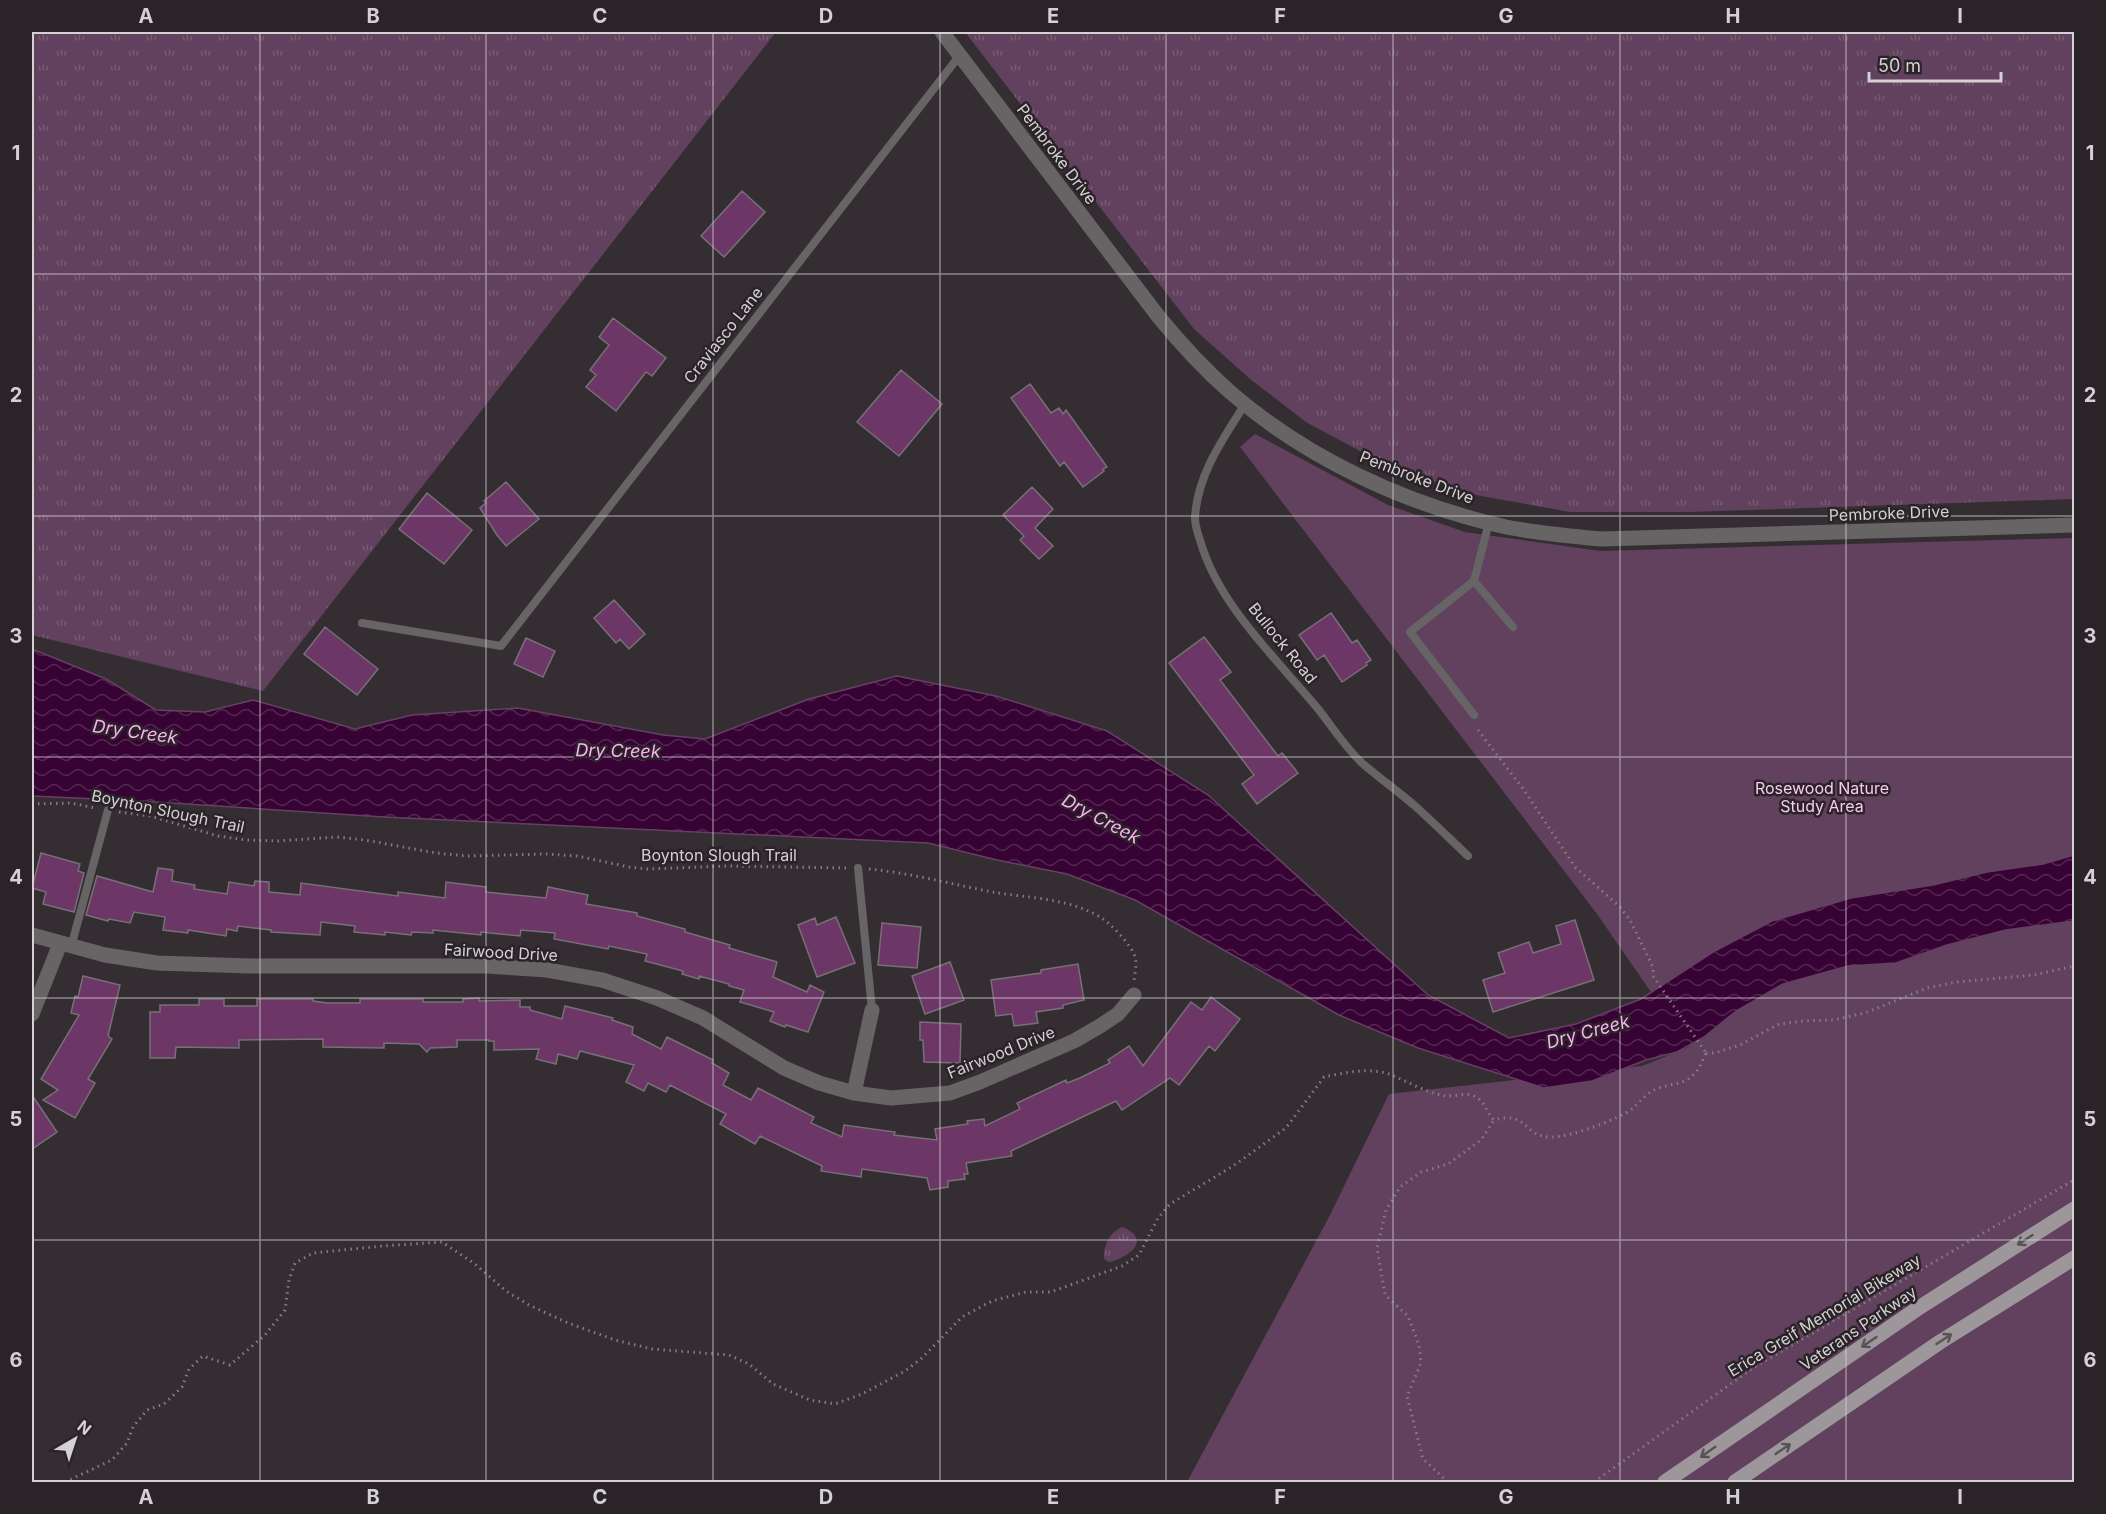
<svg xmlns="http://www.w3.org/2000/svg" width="2106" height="1514" viewBox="0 0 2106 1514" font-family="Inter,sans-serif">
  <defs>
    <pattern id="grass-tufts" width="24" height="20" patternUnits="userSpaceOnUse" patternTransform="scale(1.5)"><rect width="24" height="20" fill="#61415d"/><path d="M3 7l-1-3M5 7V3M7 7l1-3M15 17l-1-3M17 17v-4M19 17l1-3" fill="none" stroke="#775b73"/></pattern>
    <pattern id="water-waves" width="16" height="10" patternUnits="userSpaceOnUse" patternTransform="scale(1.5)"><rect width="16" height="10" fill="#370334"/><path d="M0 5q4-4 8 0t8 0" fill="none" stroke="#532750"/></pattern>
  </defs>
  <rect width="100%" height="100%" fill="#342e33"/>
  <path fill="url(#grass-tufts)" d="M32 32H776L263 691 32 635Z
    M965 32H2074V499L1688 512H1570L1465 493 1384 464 1306 422 1249 378 1194 329Z
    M1122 1227C1153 1239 1129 1258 1109 1262L1104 1259C1104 1244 1109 1233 1122 1227Z"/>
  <path fill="#61415d" d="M1255 434 1388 505 1465 532 1600 551 2074 538V1482H1187L1329 1217 1389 1094 1642 1066 1689 1047 1597 914 1240 447Z"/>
  <path fill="url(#water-waves)" stroke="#664064" stroke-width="1.5" d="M32 649 106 679 156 710 205 712 253 700 355 729 412 715 518 708 663 735 705 739 809 699 897 676 996 696 1107 731 1208 795 1428 995 1509 1038 1576 1024 1641 999 1713 952 1772 921 1851 898 1933 885 1987 872 2043 864 2074 855V921L2006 930 1947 945 1896 963 1848 966 1783 984 1736 1011 1704 1037 1677 1052 1646 1060 1592 1081 1544 1088 1418 1048 1339 1015 1135 900 1067 874 997 860 928 843 384 817 141 801 32 796Z"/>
  <path fill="#6c3767" stroke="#777076" stroke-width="1.5" d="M742 191 765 212 724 257 701 236Z
    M613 318 666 358 652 376 646 372 616 411 586 387 596 375 590 370 609 345 599 337Z
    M901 370 942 404 899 456 857 422Z
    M1030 384 1051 413 1059 408 1063 414 1066 410 1107 467 1103 469 1104 471 1083 487 1064 462 1060 466 1011 398Z
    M506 482 539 519 506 546 497 535 480 508 486 503 484 501Z
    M1032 487 1053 509 1035 528 1053 546 1039 559 1020 540 1024 536 1003 515Z
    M427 493 472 530 444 564 399 529Z
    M614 600 645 634 629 649 620 639 616 643 594 618Z
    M1331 613 1352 643 1357 640 1371 660 1366 663 1367 665 1342 682 1324 655 1317 660 1299 635Z
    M325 627 378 669 357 695 304 654Z
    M1204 637 1231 672 1220 680 1278 756 1282 753 1298 773 1257 804 1242 784 1254 775 1169 663Z
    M526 638 555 651 543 677 514 664Z
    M41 853 80 864 78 871 84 873 74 912 43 904 46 892 32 888Z
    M158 868 173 870 172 881 195 885 194 889 227 894 229 882 254 886 255 881 269 882V892L300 895 301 883 398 896V892L445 898 446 882 486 887V892L546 898 548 887 588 895 586 904 637 913V916L685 929V932L730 945 729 948 777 962 773 977 807 992 810 985 824 992 808 1032 786 1025 785 1027 770 1021 774 1012 740 1002 744 990 729 986V984L699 976V979L682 974 683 971 645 961 647 954 609 946 608 949 554 939 555 933 521 930 520 936 481 932V935L433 930V933L412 932 411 935 385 932V935L354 932 355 926 321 922 320 935 271 932V930L238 926 237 931 227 929 226 936 188 930V933L163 930 165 917 134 912 130 923 109 919 108 921 86 915 97 876 153 892Z
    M836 917 855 963 817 977 798 925 815 918 817 925Z
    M1575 920 1594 980 1493 1012 1483 980 1505 973 1498 953 1529 942 1533 953 1561 944 1556 926Z
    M882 923 921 927 917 968 878 965Z
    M950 962 964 1000 925 1014 912 976Z
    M1078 964 1084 1000 1063 1005V1008L1036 1012 1038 1023 1014 1026 1012 1014 996 1016 991 980 1041 973V970Z
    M83 976 120 985 108 1036 112 1039 88 1079 95 1083 75 1118 43 1100 58 1090 41 1079 79 1015 71 1013 75 996 78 997Z
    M1211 997 1240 1019 1215 1051 1209 1046 1179 1085 1170 1078 1122 1110 1116 1101 1011 1151 1012 1156 966 1163 968 1174H964L965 1179 948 1181V1187L930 1190 927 1178 862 1169 861 1177 821 1171 822 1166 760 1136 755 1144 720 1124 726 1114 670 1085 666 1092 648 1083 644 1091 626 1082 634 1065 580 1051 577 1059 558 1054 556 1064 536 1059 539 1049 494 1050V1041H489V1040H457V1047L430 1048 427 1052 419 1044 384 1043V1048L323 1047V1039L239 1040V1048L176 1047 175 1058H150V1012H160V1005H199V999H224V1006H257V999H313V1001L327 1003H360V999H423V1002H463V999L479 998V1001L520 1000V1007H530V1010L562 1019 565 1006 613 1018 612 1020 633 1027 632 1034 661 1049 667 1037 713 1060 712 1063 729 1073 723 1085 751 1100 758 1088 814 1117 811 1123 842 1137 844 1125 895 1132 894 1135 937 1140 935 1129 968 1124 967 1121 984 1119 985 1126 1020 1109 1017 1103 1066 1080 1067 1083 1080 1078 1110 1063 1108 1060 1129 1046 1143 1066 1191 1002 1202 1010Z
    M920 1022 961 1024 960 1063 924 1062 923 1040H920Z
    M32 1095 57 1132 32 1149Z"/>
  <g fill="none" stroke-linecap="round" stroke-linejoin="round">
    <path stroke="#837e82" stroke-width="3" stroke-dasharray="1.5 4.5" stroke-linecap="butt" d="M1478 730 1524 790 1575 867 1620 907 1630 920 1653 967V976L1706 1053
      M32 804 71 803 95 808
      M119 812 150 816 218 836 246 840 278 841 337 837 365 840 436 853 467 856 546 854 577 856 629 867 648 869 729 866 847 868
      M869 869C910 873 951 884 992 892 1027 898 1072 898 1103 919 1112 925 1133 947 1135 957 1137 964 1135 973 1134 981
      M1706 1053H1715L1740 1045 1779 1024 1803 1021 1833 1020 1865 1013 1927 988 1957 982 2034 975 2074 966
      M65 1482 112 1460 127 1443 133 1427 147 1410 164 1404 182 1387 189 1369 203 1356 230 1365 265 1335 285 1310 289 1280 295 1263 313 1253 383 1246 442 1242 475 1264 506 1291 529 1305 568 1323 615 1340 652 1349 729 1355 749 1364 773 1384 810 1400 835 1404 862 1394 905 1371 922 1358 962 1317 992 1301 1026 1292H1051L1122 1266 1139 1255 1158 1218 1170 1204 1233 1166 1286 1128 1324 1077C1344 1073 1368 1067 1389 1074 1407 1081 1426 1093 1446 1096 1454 1097 1466 1092 1474 1096 1485 1101 1486 1112 1494 1120 1529 1110 1523 1138 1552 1137 1570 1137 1618 1120 1633 1108 1640 1102 1646 1094 1654 1090 1668 1083 1685 1086 1695 1073 1700 1068 1703 1059 1706 1053
      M1448 1482 1423 1459 1407 1396 1421 1363 1419 1345 1408 1316 1385 1295 1377 1248 1386 1210 1400 1187 1421 1172 1448 1164 1481 1140 1494 1120
      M1594 1482 1753 1368 2074 1180"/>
    <path stroke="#676466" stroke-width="8" d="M1245 404C1223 439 1197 475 1195 518 1195 526 1198 534 1200 540 1218 605 1278 660 1319 710 1333 728 1345 747 1362 763 1379 778 1398 791 1415 806 1433 822 1450 839 1468 856
      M1474 581 1513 627
      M362 623 501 646 960 55
      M1474 715 1410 632 1474 581 1489 522
      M858 868 872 1010
      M71 947 108 810"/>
    <path stroke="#676466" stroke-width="15" d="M32 935 105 955 157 963 249 966H487L547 970 602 980 657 998 703 1018 784 1068 819 1083 854 1093 891 1098 950 1093 980 1082 1074 1041 1100 1026 1118 1014 1134 995
      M32 1014 60 944
      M854 1093 872 1010"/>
    <path stroke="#676466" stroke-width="15" d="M942 32 1158 316C1180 343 1204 369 1230 392 1307 459 1407 505 1506 527 1537 533 1569 536 1601 539L2074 525"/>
    <path stroke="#9d979c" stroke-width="15" d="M1665 1482 1917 1309 2074 1209
      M1735 1482 1940 1342 2074 1258"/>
  </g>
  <defs><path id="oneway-shaft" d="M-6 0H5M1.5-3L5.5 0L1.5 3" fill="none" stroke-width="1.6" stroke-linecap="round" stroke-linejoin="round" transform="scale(1.5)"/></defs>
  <g stroke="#585257">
    <use href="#oneway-shaft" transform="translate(2025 1240) rotate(147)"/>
    <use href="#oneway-shaft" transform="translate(1944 1339) rotate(-33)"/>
    <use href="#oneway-shaft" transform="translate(1869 1342) rotate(146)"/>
    <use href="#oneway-shaft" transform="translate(1783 1449) rotate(-34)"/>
    <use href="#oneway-shaft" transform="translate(1708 1452) rotate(145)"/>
  </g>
  <path fill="none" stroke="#d4d0d3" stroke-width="1.5" stroke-opacity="0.55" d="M260 32V1482M486 32V1482M713 32V1482M940 32V1482M1166 32V1482M1393 32V1482M1620 32V1482M1846 32V1482M32 274H2074M32 516H2074M32 757H2074M32 998H2074M32 1240H2074"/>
  <g text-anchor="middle" stroke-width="5" stroke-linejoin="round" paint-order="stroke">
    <g font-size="16" fill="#d4d0d3" stroke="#2a2429">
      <text transform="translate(1057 154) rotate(53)" y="6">Pembroke Drive</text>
      <text transform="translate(723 335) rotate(-52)" y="6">Craviasco Lane</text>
      <text transform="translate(1417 477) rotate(21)" y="6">Pembroke Drive</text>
      <text transform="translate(1889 513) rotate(-2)" y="6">Pembroke Drive</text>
      <text transform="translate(1283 643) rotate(51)" y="6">Bullock Road</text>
      <text transform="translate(168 811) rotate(12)" y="6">Boynton Slough Trail</text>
      <text x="719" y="861">Boynton Slough Trail</text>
      <text transform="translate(501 952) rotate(3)" y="6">Fairwood Drive</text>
      <text transform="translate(1001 1052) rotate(-22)" y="6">Fairwood Drive</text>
      <text transform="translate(1824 1315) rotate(-31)" y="6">Erica Greif Memorial Bikeway</text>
      <text transform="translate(1858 1328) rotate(-34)" y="6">Veterans Parkway</text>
    </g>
    <g font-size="16" fill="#fac8f3" stroke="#2a2429">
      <text x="1822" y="794">Rosewood Nature<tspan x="1822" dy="18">Study Area</tspan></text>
    </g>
    <g font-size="18" font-style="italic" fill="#ffaef5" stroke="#2a2429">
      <text transform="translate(135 732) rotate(8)" y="6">Dry Creek</text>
      <text transform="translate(618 751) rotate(1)" y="6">Dry Creek</text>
      <text transform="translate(1101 819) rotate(28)" y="6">Dry Creek</text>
      <text transform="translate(1588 1032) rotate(-15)" y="6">Dry Creek</text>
    </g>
  </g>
  <rect width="2106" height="1514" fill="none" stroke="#2a2429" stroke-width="66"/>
  <g transform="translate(75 1439) rotate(39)" stroke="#2a2429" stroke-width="4.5" paint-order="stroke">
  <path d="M0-4.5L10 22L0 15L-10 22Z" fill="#d4d0d3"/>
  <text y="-9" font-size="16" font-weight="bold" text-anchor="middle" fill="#d4d0d3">N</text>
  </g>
  <path d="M1869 72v9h132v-9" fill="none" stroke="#d4d0d3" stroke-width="3"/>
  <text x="1878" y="72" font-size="18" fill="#d4d0d3" stroke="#2a2429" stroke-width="4.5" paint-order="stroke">50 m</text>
  <rect x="33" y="33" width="2040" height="1448" fill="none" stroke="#d4d0d3" stroke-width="2"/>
  <g font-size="20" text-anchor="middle" font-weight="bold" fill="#d4d0d3">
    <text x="146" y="23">A</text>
    <text x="373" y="23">B</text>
    <text x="600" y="23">C</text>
    <text x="826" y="23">D</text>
    <text x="1053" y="23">E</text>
    <text x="1280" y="23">F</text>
    <text x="1506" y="23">G</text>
    <text x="1733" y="23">H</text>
    <text x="1960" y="23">I</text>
    <text x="16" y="160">1</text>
    <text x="2090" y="160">1</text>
    <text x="16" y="402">2</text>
    <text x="2090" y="402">2</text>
    <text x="16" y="643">3</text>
    <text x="2090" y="643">3</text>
    <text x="16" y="884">4</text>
    <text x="2090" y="884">4</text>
    <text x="16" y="1126">5</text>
    <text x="2090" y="1126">5</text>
    <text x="16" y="1367">6</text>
    <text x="2090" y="1367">6</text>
    <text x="146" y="1504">A</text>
    <text x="373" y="1504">B</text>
    <text x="600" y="1504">C</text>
    <text x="826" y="1504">D</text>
    <text x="1053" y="1504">E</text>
    <text x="1280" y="1504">F</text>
    <text x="1506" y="1504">G</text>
    <text x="1733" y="1504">H</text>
    <text x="1960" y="1504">I</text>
  </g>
</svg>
